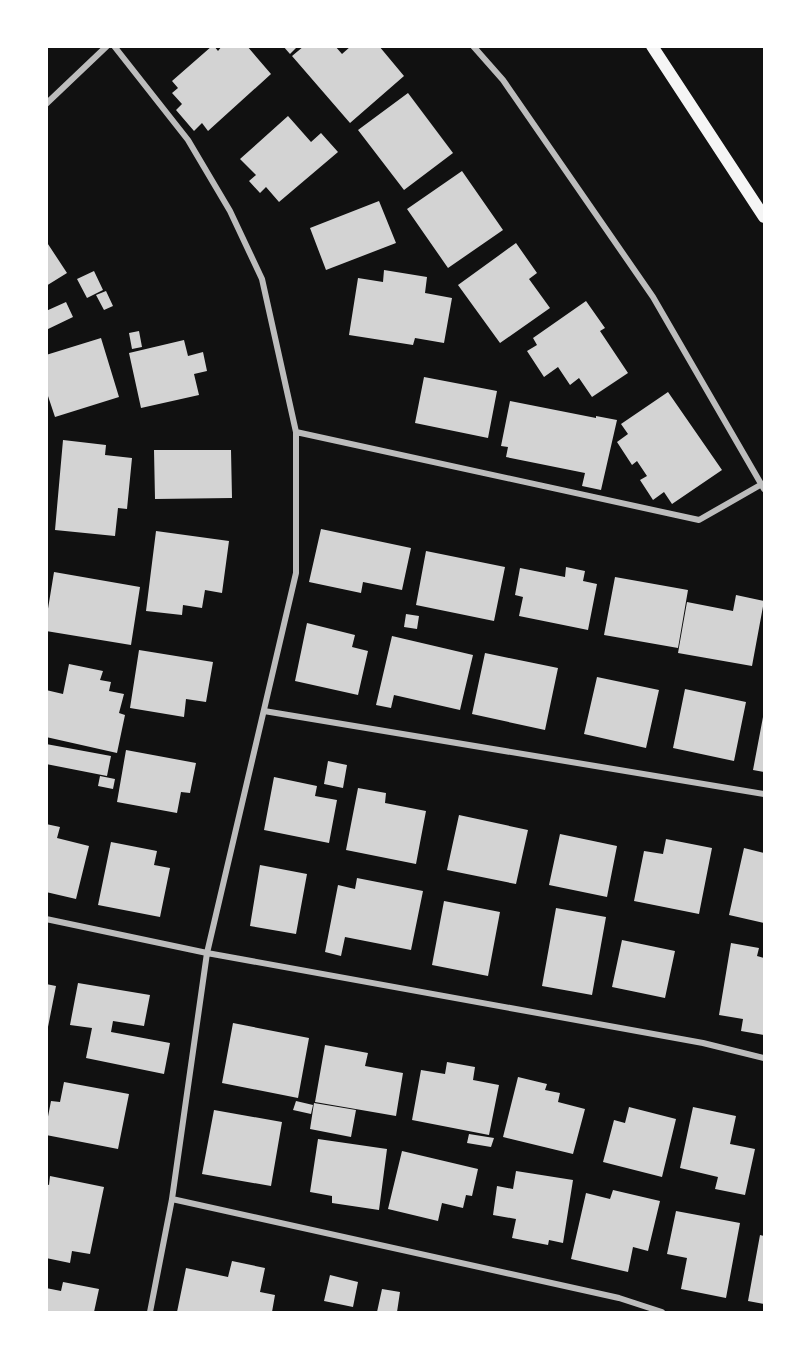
<svg xmlns="http://www.w3.org/2000/svg" width="811" height="1359" viewBox="0 0 811 1359" font-family="'Golos Text',sans-serif">
  <rect width="100%" height="100%" fill="#111"/>
  <path fill="#d3d3d3" d="M212 46H214L218 51 222 46H247L271 74 208 131 202 123 194 131 176 110 182 104 172 93 178 88 172 81Z
    M283 46H298L290 54Z
    M304 46H335L342 54 351 46H379L404 76 350 123 292 56Z
    M408 93 453 153 404 190 358 130Z
    M288 116 311 142 321 133 338 152 279 202 266 187 260 193 249 181 256 175 240 159Z
    M462 171 503 230 448 268 407 209Z
    M379 201 396 243 326 270 310 228Z
    M46 241 67 273 46 286Z
    M516 243 537 273 529 279 550 308 500 343 458 285Z
    M384 270 427 277 425 293 452 298 444 343 415 338 413 345 349 335 358 278 383 282Z
    M94 271 103 290 87 298 77 279Z
    M106 291 113 306 104 310 96 295Z
    M586 301 605 328 600 331 628 373 592 397 579 378 570 385 558 367 544 377 527 351 537 345 533 338Z
    M66 302 73 317 46 330V311Z
    M139 331 142 347 132 349 129 333Z
    M101 338 119 397 55 417 46 390V355Z
    M184 340 188 356 203 352 207 371 194 374 199 395 141 408 129 353Z
    M424 377 497 391 488 438 415 423Z
    M668 392 722 470 672 504 664 492 653 500 640 480 647 476 637 461 632 465 617 442 628 434 621 424Z
    M510 401 596 418V416L617 420 601 490 582 486 585 473 506 457 508 447 501 446Z
    M63 440 106 445 105 455 132 458 127 509 118 508 115 536 55 530Z
    M154 450H231L232 498 155 499Z
    M321 529 411 548 402 590 363 582 361 593 309 582Z
    M156 531 229 541 222 593 205 590 202 608 183 605 182 615 146 611Z
    M426 551 505 567 494 621 416 605Z
    M566 567 585 571 583 581 597 584 588 630 519 616 523 597 515 595 520 568 565 577Z
    M54 572 140 587 131 645 46 631V621Z
    M615 577 688 590 678 648 604 635Z
    M736 595 764 601 752 666 678 653 687 602 733 611Z
    M406 614 419 616 417 629 404 627Z
    M307 623 355 635 352 647 368 651 358 695 295 681Z
    M392 636 473 655 460 710 394 695 391 708 376 705Z
    M139 650 213 662 206 702 186 699 184 717 130 708Z
    M485 653 558 668 545 730 472 714Z
    M69 664 103 671 100 680 111 682 109 691 124 694 119 713 125 715 117 753 46 737V690L63 694Z
    M597 677 659 690 646 748 584 734Z
    M685 689 746 702 734 761 673 748Z
    M763 717H764V772L753 770Z
    M46 744 111 756 107 776 46 764Z
    M126 750 196 763 190 793 181 792 177 813 117 802Z
    M328 761 347 765 343 788 324 784Z
    M100 776 115 779 113 789 98 786Z
    M274 777 317 786 315 796 337 800 329 843 264 830Z
    M358 788 386 793 385 803 426 811 416 864 346 850Z
    M459 815 528 830 516 884 447 870Z
    M46 824 60 827 57 838 89 846 76 899 46 892Z
    M560 834 617 846 607 897 549 885Z
    M666 839 712 848 699 914 634 901 644 851 663 854Z
    M111 842 157 851 154 865 170 868 160 917 98 905Z
    M744 848 764 853V923L729 915Z
    M260 865 307 874 296 934 250 926Z
    M357 878 423 891 411 950 345 937 341 956 325 952 338 885 355 889Z
    M444 901 500 912 488 976 432 965Z
    M556 908 606 917 592 995 542 986Z
    M622 940 675 951 665 998 612 987Z
    M731 943 759 948 757 956 764 958V1035L741 1031 743 1019 719 1015Z
    M78 983 150 995 144 1026 113 1021 111 1032 170 1043 164 1074 86 1058 92 1028 70 1025Z
    M46 984 56 986 48 1027H46Z
    M233 1023 309 1038 298 1098 222 1083Z
    M325 1045 368 1053 365 1066 403 1073 396 1116 315 1102Z
    M447 1062 475 1067 473 1080 499 1085 489 1135 412 1120 421 1070 445 1074Z
    M518 1077 547 1084 545 1090 560 1093 558 1102 585 1109 573 1154 503 1137Z
    M64 1082 129 1094 118 1149 46 1135V1127L51 1101 60 1102Z
    M296 1101 313 1105 311 1114 293 1110Z
    M314 1103 356 1110 351 1137 310 1129Z
    M629 1107 676 1119 662 1177 603 1162 614 1120 625 1123Z
    M693 1107 736 1116 730 1144 755 1149 745 1195 715 1189 718 1177 680 1168Z
    M214 1110 282 1122 271 1186 202 1174Z
    M469 1134 494 1138 491 1147 467 1143Z
    M318 1139 387 1149 379 1210 332 1203V1196L310 1192Z
    M402 1151 478 1169 472 1196 466 1195 463 1208 442 1203 438 1221 388 1209Z
    M516 1171 573 1180 563 1243 549 1240 548 1245 512 1238 516 1219 493 1215 497 1186 513 1189Z
    M50 1176 104 1187 90 1254 72 1251 70 1263 46 1258V1184L49 1185Z
    M613 1190 660 1201 648 1251 633 1247 628 1272 571 1259 586 1193 610 1199Z
    M676 1211 740 1223 726 1298 681 1289 687 1258 667 1254Z
    M760 1235 764 1236V1304L748 1301Z
    M232 1261 265 1268 260 1292 275 1295 272 1312H177L186 1268 228 1277Z
    M330 1275 358 1282 353 1307 324 1301Z
    M63 1282 99 1289 94 1312H46V1288L61 1291Z
    M382 1289 400 1292 397 1312H377Z"/>
  <g fill="none" stroke-linecap="round" stroke-linejoin="round">
    <path stroke="#bcbcbc" stroke-width="6" d="M114 46 188 140 230 211 262 279 296 432V573L207 953 172 1199 150 1312
      M473 46 503 80 653 297 764 489
      M46 104 107 46
      M296 432 699 520 762 484
      M264 711 764 794
      M46 919 207 953 703 1043 764 1058
      M172 1199 619 1298 662 1312"/>
    <path stroke="#f5f5f5" stroke-width="12" d="M652 46 764 217"/>
  </g>
  <rect width="811" height="1359" fill="none" stroke="#ffffff" stroke-width="96"/>
</svg>
